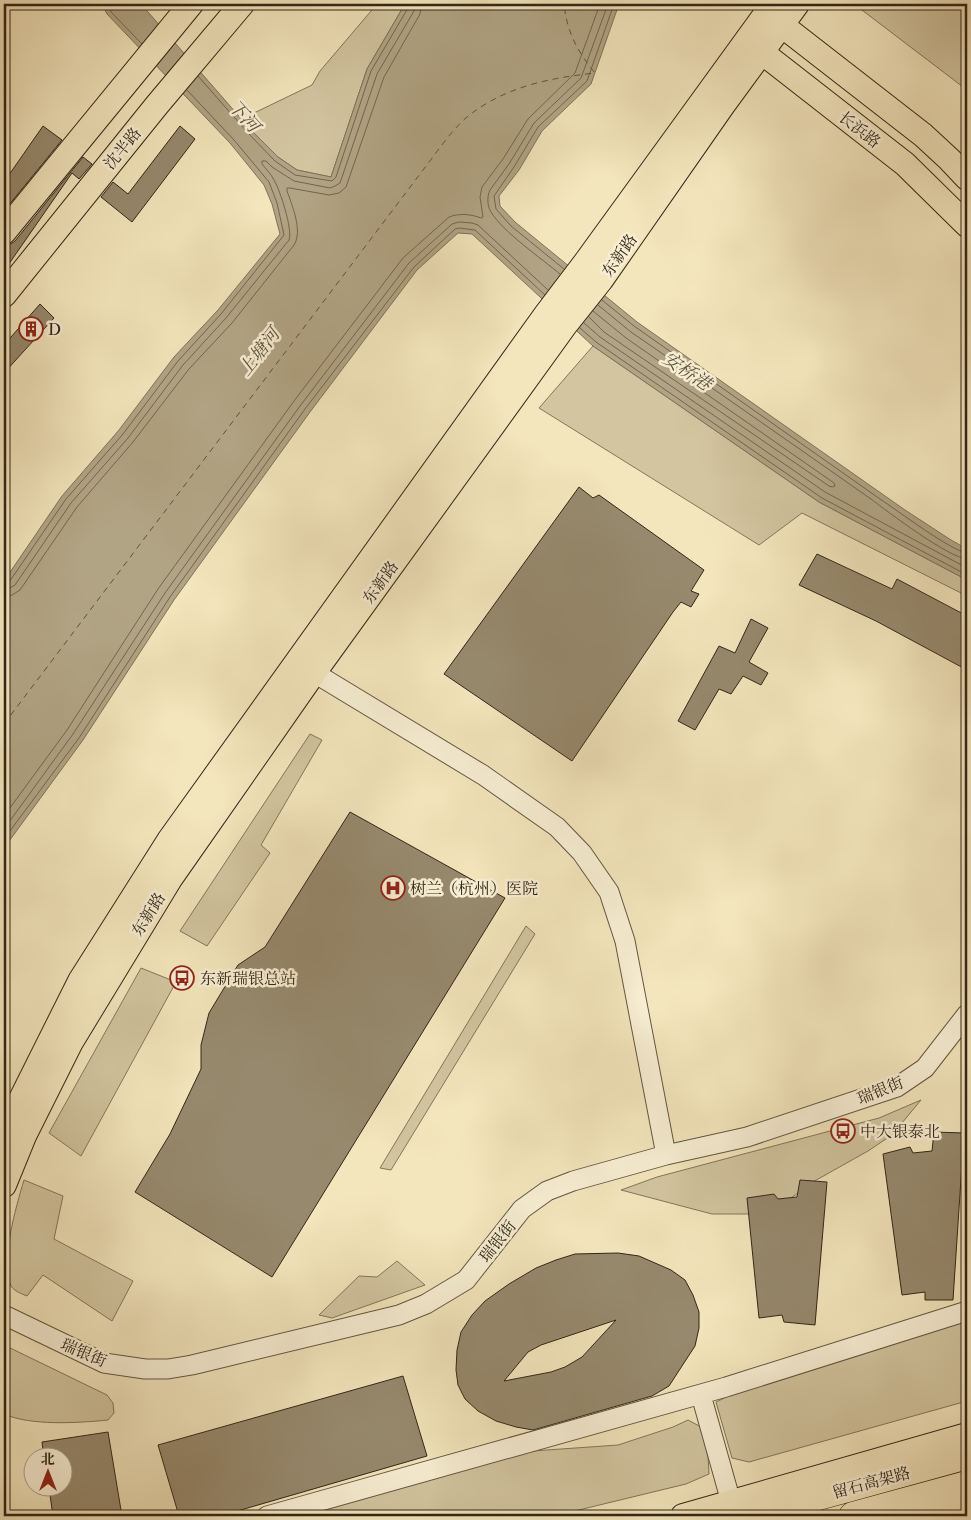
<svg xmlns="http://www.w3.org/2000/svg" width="971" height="1520" viewBox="0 0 971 1520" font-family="'IM FELL Double Pica','Noto Serif SC',serif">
  <rect width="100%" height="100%" fill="#f3e5bc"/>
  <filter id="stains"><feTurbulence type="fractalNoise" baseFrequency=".004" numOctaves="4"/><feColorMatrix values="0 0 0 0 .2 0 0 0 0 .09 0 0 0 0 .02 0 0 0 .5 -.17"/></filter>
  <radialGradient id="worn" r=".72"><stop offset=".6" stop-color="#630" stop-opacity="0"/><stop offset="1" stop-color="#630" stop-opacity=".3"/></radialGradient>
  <path fill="#d2c5a0" stroke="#82765c" d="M377 4H405L367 69 331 177 297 170 278 157 251 130 254 113 312 85 320 71Z
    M860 4H967V90L858 7Z
    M593 346 819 502 967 580V596L802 513 759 545 539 408Z
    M310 734 322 740 261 845 270 853 207 946 180 931Z
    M526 926 535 934 391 1170 380 1168Z
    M141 968 176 982 81 1156 49 1133Z
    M921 1100 892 1135 868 1151 811 1183 770 1214H712L621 1190 657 1177 879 1118Z
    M24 1180 63 1196 54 1239 133 1281 112 1321 43 1275 27 1296C22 1294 14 1291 11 1286 0 1261 16 1207 24 1180Z
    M397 1261 425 1285 332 1318 319 1315 359 1276 377 1277Z
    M967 1320V1401L749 1462 732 1458 716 1402 733 1394Z
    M4 1345 107 1395 113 1403 114 1413 108 1420C78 1423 31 1426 4 1414Z
    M688 1420 701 1427 708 1456 709 1474 686 1484 554 1516H283L490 1454 618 1445 673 1427Z"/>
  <path fill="#b1a484" stroke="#7e7258" d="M102 4H141L251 130 278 157 297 170 331 177 367 69 405 4H619L591 84 542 131 519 170 499 196 500 206 515 222 637 322 905 510 951 540 967 549V580L819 502 593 346 472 234 458 233 417 270 310 412 174 600 83 740 4 848V581L62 496 119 430 174 357 218 310 280 234 272 204 264 185 230 143 107 14Z"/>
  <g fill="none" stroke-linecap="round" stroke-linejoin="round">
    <path stroke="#72654e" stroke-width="1" d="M108 4 111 12 142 44
      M198 76 248 133 275 161 295 175 332 181 336 177 371 71 408 8 409 4
      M564 269 511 226 496 209 494 196 514 167 538 127 587 81 614 4
      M560 274C541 258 503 232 491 212 487 206 487 196 490 190L509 164 534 123 581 78 608 4
      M602 300 634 326C716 384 798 441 880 499 897 510 951 551 967 553
      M598 305 631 332C711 387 791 443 871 499 888 512 949 558 967 559
      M589 317 604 332 829 486 832 487 835 486 834 483 626 338 593 311
      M584 323 600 337 825 492 967 568
      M580 328 596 342 822 498 967 575
      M4 583 9 582 14 575 66 499 123 434 178 361 221 314 284 235 277 203 269 182 234 140 187 90
      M4 589 10 588 15 585 71 503 128 438 183 365 226 318 289 240C293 230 280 190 274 180 271 174 266 169 262 164V161H266L272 167 294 181 330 188 335 186 340 183 377 74 414 11 415 4
      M4 597 12 595 20 590 77 507 133 442 189 369 232 323 294 245C303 231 292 205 287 191V188H290L329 195 339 193 346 187 384 77 420 14 422 4
      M4 816 67 730 158 589 294 401 403 258 449 217C459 213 471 214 481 218L483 217 480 197 482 187 503 159 528 119 575 73 600 4
      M4 829 73 734 165 593 300 406 409 263 452 224 459 222 472 223 478 225 548 290
      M4 839 79 738 170 597 305 409 414 267 455 229 459 228 475 230 545 295"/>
    <path stroke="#5e523d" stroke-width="1" stroke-dasharray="6 5" stroke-linecap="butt" d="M4 724 448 137C454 130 460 123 467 117 504 87 549 78 595 73 577 51 567 32 564 4"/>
  </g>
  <path fill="#96896d" stroke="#322617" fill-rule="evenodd" d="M43 126 62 140 4 211V182Z
    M180 126 195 139 132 222 101 197 113 182 128 194Z
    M83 157 92 164 79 179 72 173 4 271V245H9L15 241Z
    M40 304 54 318 4 373V345Z
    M579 487 593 498 599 495 704 570 691 591 699 594 691 607 681 602 673 612 572 761 444 674Z
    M817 554 892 589 897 579 967 616V670L876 621 799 585Z
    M751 619 768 628 749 662 768 673 761 685 743 676 731 694 719 689 695 730 678 721 719 646 735 653Z
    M350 812 505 898 272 1277 135 1192 170 1134 201 1069V1045L209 1013 238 965 265 947Z
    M934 1132 964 1133 953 1300H925V1292L902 1295 883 1154 910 1147 913 1153 932 1151Z
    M800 1180 827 1182 815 1325 784 1322 782 1315 759 1318 747 1198 774 1194 778 1199 797 1197Z
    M618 1253 639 1256 671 1270 685 1280 693 1295 699 1312V1328L695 1346 669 1386 652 1396 533 1430 516 1427 496 1421 478 1411 465 1399 458 1385 456 1370 457 1350 461 1332 472 1315 485 1301 509 1284 536 1268 556 1260 575 1254ZM616 1320 582 1357 565 1367 551 1372 504 1381 528 1352 541 1345Z
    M403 1376 427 1456 220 1516H179L158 1445Z
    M108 1432 122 1516H53L49 1488H62V1458H44L42 1442Z"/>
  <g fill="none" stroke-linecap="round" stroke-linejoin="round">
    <g stroke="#625640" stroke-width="21">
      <path id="minor" d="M303 666 483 775 557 827 582 853 609 892 625 941 666 1155
        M4 1315 104 1363 145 1369H168L192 1365 399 1315 426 1304 466 1280 522 1209 547 1191 573 1181 666 1155 747 1137 897 1087 925 1068 967 1014
        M701 1395 731 1502
        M267 1516 726 1387 967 1311"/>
    </g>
    <g stroke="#322617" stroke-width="26">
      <path id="major" d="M770 16 923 135 949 159 967 178
        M750 43 905 164 967 225
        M4 232 191 4
        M4 295 157 105 242 4
        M4 1133 80 981 170 839 547 313 585 263 773 4
        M4 1185 24 1136 71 1042 170 879 313 674 566 324 601 280 723 105 797 4
        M683 1516 967 1435
        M928 1516 967 1505"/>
    </g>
    <g stroke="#322617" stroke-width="29">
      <path id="highway" d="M746 1516 967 1455
        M853 1516 967 1485"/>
    </g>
    <use href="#minor" stroke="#f7eed3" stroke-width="19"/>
    <use href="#major" stroke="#f3e5bc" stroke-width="24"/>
    <use href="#highway" stroke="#f3e5bc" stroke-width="28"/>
  </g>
  <defs>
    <g id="building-ring" transform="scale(1.25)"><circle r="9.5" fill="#f7eed3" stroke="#8f2418" stroke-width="1.5"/><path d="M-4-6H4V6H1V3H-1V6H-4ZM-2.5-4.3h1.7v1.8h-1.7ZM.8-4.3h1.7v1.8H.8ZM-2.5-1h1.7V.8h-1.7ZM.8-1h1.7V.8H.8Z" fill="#8f2418"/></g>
    <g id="hospital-ring" transform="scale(1.25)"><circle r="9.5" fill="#f7eed3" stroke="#8f2418" stroke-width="1.5"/><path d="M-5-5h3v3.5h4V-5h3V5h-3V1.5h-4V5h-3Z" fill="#8f2418"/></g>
    <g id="bus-ring" transform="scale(1.25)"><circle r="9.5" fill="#f7eed3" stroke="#8f2418" stroke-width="1.5"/><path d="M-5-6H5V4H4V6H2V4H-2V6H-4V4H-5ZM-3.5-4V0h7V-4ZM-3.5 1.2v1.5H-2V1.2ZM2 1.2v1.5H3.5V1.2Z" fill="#8f2418"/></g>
  </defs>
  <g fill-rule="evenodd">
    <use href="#building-ring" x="31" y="329"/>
    <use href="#hospital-ring" x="393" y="888"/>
    <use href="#bus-ring" x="182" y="978"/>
    <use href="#bus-ring" x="843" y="1131"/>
  </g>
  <g text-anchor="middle" stroke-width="5" stroke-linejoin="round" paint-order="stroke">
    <g font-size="16" fill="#322617" stroke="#f7eed3">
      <text transform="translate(860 129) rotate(38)" y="6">长浜路</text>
      <text transform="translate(122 148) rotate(-51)" y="6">沈半路</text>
      <text transform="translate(619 255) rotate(-55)" y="6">东新路</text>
      <text transform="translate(380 582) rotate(-54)" y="6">东新路</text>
      <text transform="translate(148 914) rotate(-58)" y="6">东新路</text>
      <text transform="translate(880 1090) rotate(-22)" y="6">瑞银街</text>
      <text transform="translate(497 1241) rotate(-52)" y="6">瑞银街</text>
      <text transform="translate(84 1352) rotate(23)" y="6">瑞银街</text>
      <text transform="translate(871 1482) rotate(-15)" y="6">留石高架路</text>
    </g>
    <g font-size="16" fill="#322617" stroke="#f7eed3" text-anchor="start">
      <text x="48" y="335">D</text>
      <text x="410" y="894">树兰（杭州）医院</text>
      <text x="200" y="984">东新瑞银总站</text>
      <text x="860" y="1137">中大银泰北</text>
    </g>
    <g font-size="18" font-style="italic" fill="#5e523d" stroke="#f7eed3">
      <text transform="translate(244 116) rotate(48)" y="6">下河</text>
      <text transform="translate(259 352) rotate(-52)" y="6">上塘河</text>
      <text transform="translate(687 371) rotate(34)" y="6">安桥港</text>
    </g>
  </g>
  <rect width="971" height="1520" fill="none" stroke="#f3e5bc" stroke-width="20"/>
  <rect x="5" y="5" width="961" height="1510" fill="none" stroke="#322617" stroke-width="2.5"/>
  <rect x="10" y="10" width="951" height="1500" fill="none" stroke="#322617"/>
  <g transform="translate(48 1472)"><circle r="24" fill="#f7eed3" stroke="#a89e88"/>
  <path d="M0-4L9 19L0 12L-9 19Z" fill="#8f2418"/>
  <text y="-8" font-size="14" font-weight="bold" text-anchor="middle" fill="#322617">北</text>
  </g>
  <rect width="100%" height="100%" filter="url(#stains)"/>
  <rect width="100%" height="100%" fill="url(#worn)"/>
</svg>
